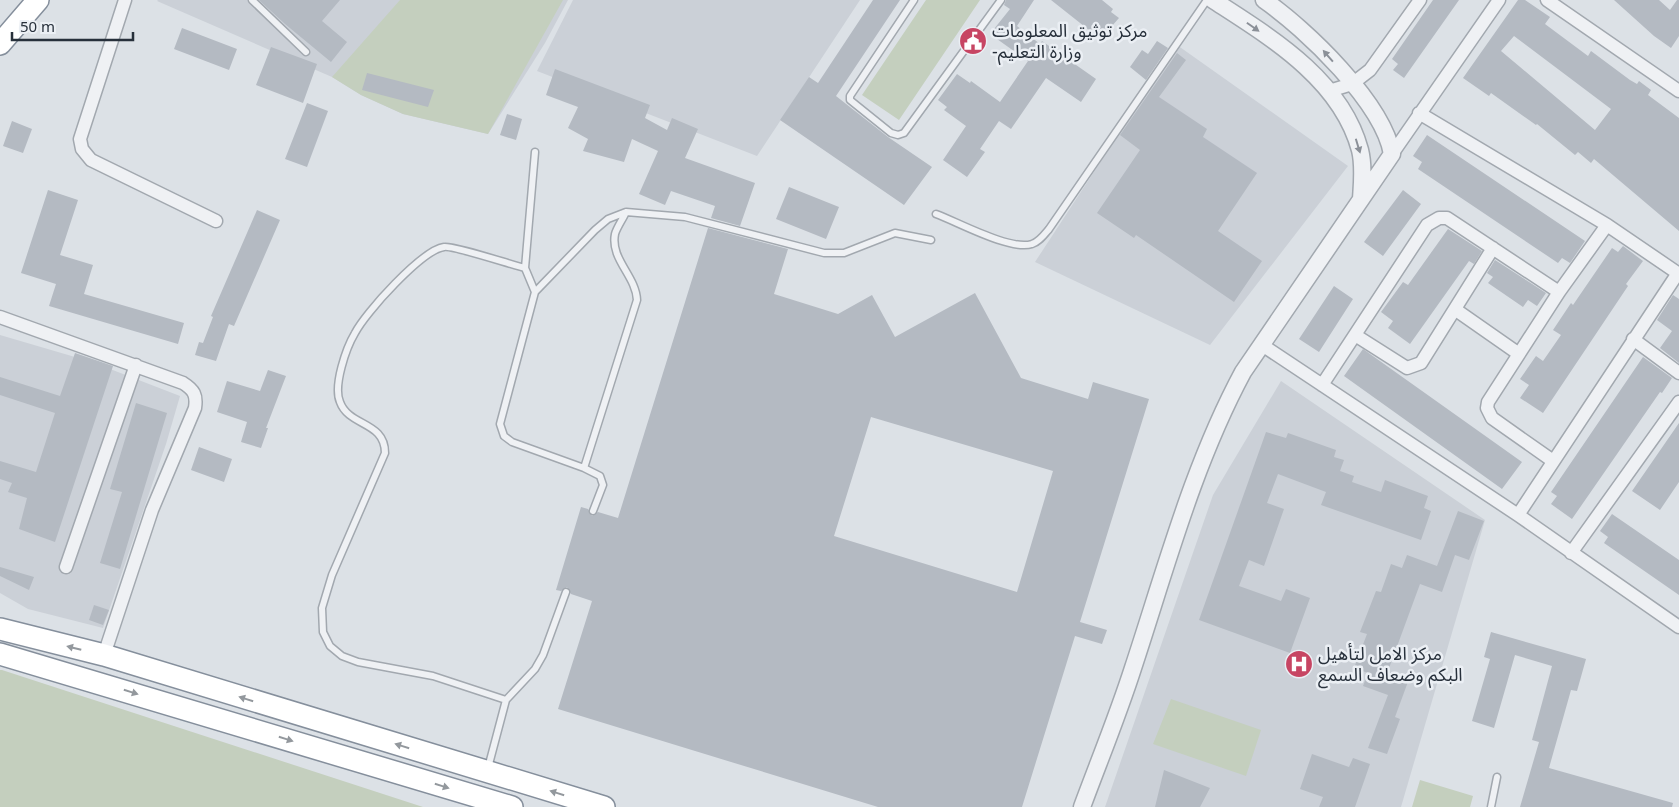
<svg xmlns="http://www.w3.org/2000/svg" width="1679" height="807" viewBox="0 0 1679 807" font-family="'Noto Sans','Noto Sans Arabic',sans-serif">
  <rect width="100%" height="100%" fill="#dce1e6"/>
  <path fill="#cbd0d7" d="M158 0H568L545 43 488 134 403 114 361 95 332 77 157 1Z
    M573 0H860L757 156 537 71Z
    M1177 45 1348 166 1210 345 1035 262Z
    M0 335 92 362 180 396 166 444 103 628 28 609 0 593Z
    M1281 381 1485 520 1401 807H1105L1213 495Z"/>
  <path fill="#c4cfbe" d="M400 0H563L488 134 403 114 361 95 332 77Z
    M926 0H980L899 120 862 95Z
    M0 670H2L423 807H0Z
    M1171 699 1261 730 1246 776 1153 744Z
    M1420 780 1473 796 1470 807H1412Z"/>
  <path fill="#b4bac2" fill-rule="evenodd" d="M259 0H340L322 21 347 42 331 62 285 24Z
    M873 0H900L836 96 888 137 932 167 904 205 780 120 809 77 818 83Z
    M1006 0H1034L1017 26 1040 44 1042 41 1096 79 1081 102 1046 78 1011 129 999 121 980 149 985 152 967 177 943 160 966 126 944 110 947 107 938 100 957 74 970 83 971 81 1000 102 1028 61 990 34 1010 9 1004 5Z
    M1051 0H1102L1113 9 1111 12 1119 18 1104 35 1098 29 1094 34Z
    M1433 0H1459L1404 78 1393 70 1398 64 1392 59Z
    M1518 0H1525L1550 17 1545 24 1588 56 1591 51 1630 80 1637 84 1639 81 1651 90 1648 95 1679 118V231L1594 159 1591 163 1578 152 1575 155 1537 124 1536 125 1491 93 1489 96 1463 78ZM1514 36 1611 109 1595 130 1501 51Z
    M1614 0H1659L1670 10 1677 0H1679V36L1671 48 1654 36Z
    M182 28 237 49 229 70 174 49Z
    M1157 41 1168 48 1146 80 1130 67 1142 50 1148 54Z
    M271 47 317 64 303 103 256 85Z
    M1177 53 1186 60 1159 97 1207 129 1203 137 1257 173 1218 231 1262 261 1234 302 1136 235 1134 238 1097 213 1140 150 1120 135Z
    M555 69 650 105 645 118 667 130 672 118 698 129 685 158 755 183 740 226 711 218 715 206 671 191 665 205 639 194 658 151 632 139 624 162 583 151 588 139 568 128 578 107 546 95Z
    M367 73 434 90 428 107 362 90Z
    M307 103 328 111 307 167 285 159Z
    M507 114 522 119 516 140 500 135Z
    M12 121 32 129 23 153 3 146Z
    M1427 135 1585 241 1570 263 1562 258 1558 263 1418 169 1422 162 1413 156Z
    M789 187 839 207 826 239 776 219Z
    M48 190 78 200 60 255 93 265 84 294 184 323 178 344 49 306 56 284 21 273Z
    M1403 190 1421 204 1383 256 1364 242Z
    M257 210 280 220 234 326 229 324 216 361 195 355 199 342 203 343 213 317 211 316Z
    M708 228 788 249 774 294 838 314 872 295 895 337 975 293 1021 378 1088 399 1093 382 1149 399 1080 622 1107 630 1102 644 1075 636 1022 807H878L558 709 592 601 571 594 567 587 561 591 556 590 581 507 588 509 592 516 598 512 618 518ZM871 417 1053 471 1017 592 834 536Z
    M1448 229 1482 251 1474 264 1469 261 1410 344 1388 328 1393 321 1381 312 1403 282 1408 285Z
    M1623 246 1643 261 1626 284 1628 286 1543 413 1520 398 1529 385 1520 379 1536 356 1543 361 1561 335 1553 330 1571 303 1573 305 1612 248 1618 252Z
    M1495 260 1546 293 1537 306 1528 300 1523 307 1488 283 1493 277 1487 273Z
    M1334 286 1353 299 1319 352 1299 339Z
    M1673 295 1679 299V363L1660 348 1672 331 1657 320Z
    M1363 349 1522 462 1502 489 1344 376Z
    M75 353 113 366 55 542 19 529 27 498 8 492 12 483 0 479V461L36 472 55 413 0 395V377L60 396Z
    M1643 357 1672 378 1662 393 1660 392 1572 519 1551 504 1557 496 1551 492Z
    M268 370 286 376 266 428H268L261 448 241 442 247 422 217 412 227 381 260 391Z
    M136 403 167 413 120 569 100 563 122 492 110 489Z
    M1679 423V482L1660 510 1632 491Z
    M1266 432 1286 438 1288 433 1336 450 1334 457 1344 460 1340 471 1354 476 1352 482 1381 492 1385 480 1428 496 1424 508 1431 511 1421 540 1321 505 1326 492 1278 474 1267 503 1284 509 1264 566 1249 560 1239 586 1281 601 1286 589 1310 598 1290 653 1199 620Z
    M199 447 232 459 224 482 191 470Z
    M1458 511 1484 521 1469 560 1455 555 1442 592 1420 584 1388 671 1409 679 1395 717 1400 719 1387 754 1368 748 1388 695 1363 686 1368 673 1354 668 1367 634 1360 632 1376 591 1381 592 1391 564 1402 568 1407 555 1437 566Z
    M1612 514 1679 560V595L1604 543 1608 537 1600 531Z
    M0 567 34 577 29 590 0 576Z
    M94 605 109 610 103 625 89 620Z
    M1491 632 1586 659 1577 691 1571 690 1549 768 1673 803 1672 807H1520L1539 742 1532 740 1552 666 1515 655 1494 728 1472 721 1490 659 1484 657Z
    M1312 754 1349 767 1353 758 1370 764 1355 807H1319L1323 797 1300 789Z
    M1164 770 1210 788 1200 807H1155Z"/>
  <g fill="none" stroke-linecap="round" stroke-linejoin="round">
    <g stroke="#a2a8af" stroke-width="9">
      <path id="service" d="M252 0 306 52
        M914 0 850 96V100L891 133 898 135 904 133 1001 0
        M936 214C958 222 1010 251 1032 244 1039 242 1044 235 1049 229L1207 0
        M525 268 535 152
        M535 292 595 230 608 219 626 212
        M593 511 603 485 600 476 584 468 637 300C636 276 610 259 615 234 617 227 623 219 626 212L685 217 824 253H844L895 233 931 240
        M506 700 535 669 543 655 566 592
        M488 768 506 700 433 676 358 662 342 656 330 646 323 632 322 608 332 575 385 453C385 421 349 427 340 402 333 386 346 348 355 333 365 313 422 250 444 247 452 245 512 265 525 268L535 292 500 424 504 436 512 442 584 468
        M1491 807 1497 777"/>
    </g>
    <g stroke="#a2a8af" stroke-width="15">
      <path id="minor" d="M125 0 80 139 82 149 91 160 216 221
        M1547 0 1679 91
        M1329 91 1352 84 1370 70 1420 0
        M1419 113 1607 225 1679 274
        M1392 154 1499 0
        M1456 310 1519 354
        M0 317 183 383C194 390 197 395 195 408L152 510 104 655
        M1355 335 1407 368 1421 363 1493 248
        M1633 339 1679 373
        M1262 345 1518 515 1679 627
        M1322 385 1427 225 1439 218H1447L1559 292
        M1553 461 1492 418 1487 408 1488 402 1559 292 1607 225
        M1518 515 1678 273
        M1571 553 1679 402
        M66 567 136 365"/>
    </g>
    <g stroke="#a2a8af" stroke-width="19">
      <path id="tertiary" d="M1213 0C1270 37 1341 79 1360 150 1364 166 1362 183 1361 199
        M1082 807C1099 761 1118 715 1133 668 1166 568 1193 465 1243 372L1392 154C1383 103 1306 29 1264 0"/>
    </g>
    <g stroke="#858f9c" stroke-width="24">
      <path id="trunk" d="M0 44 38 0
        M0 629 104 655 604 807
        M0 654 512 807"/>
    </g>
    <use href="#service" stroke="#eff1f4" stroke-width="6"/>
    <use href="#minor" stroke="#eff1f4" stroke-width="12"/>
    <use href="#tertiary" stroke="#eff1f4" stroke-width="16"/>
    <use href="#trunk" stroke="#fff" stroke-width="21"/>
  </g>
  <defs><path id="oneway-solid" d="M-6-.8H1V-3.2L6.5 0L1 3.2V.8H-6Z" transform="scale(1.25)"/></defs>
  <g fill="#8b9098">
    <use href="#oneway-solid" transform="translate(1253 27) rotate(35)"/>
    <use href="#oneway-solid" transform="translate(1328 56) rotate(-131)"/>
    <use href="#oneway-solid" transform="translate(1358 146) rotate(73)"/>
  </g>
  <g fill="#93989d">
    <use href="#oneway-solid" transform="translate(74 648) rotate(-166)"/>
    <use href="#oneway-solid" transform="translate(131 692) rotate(17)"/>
    <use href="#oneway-solid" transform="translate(246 699) rotate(-163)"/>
    <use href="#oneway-solid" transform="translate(286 739) rotate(17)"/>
    <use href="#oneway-solid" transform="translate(402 746) rotate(-163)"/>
    <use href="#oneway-solid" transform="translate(442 786) rotate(17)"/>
    <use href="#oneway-solid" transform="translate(557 793) rotate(-163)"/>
  </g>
  <defs>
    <g id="civic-disc" transform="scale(1.4375)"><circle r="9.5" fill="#c74563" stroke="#ebeff4"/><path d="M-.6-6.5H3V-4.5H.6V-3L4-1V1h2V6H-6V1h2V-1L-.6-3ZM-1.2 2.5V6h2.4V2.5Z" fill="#fff"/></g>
    <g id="hospital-disc" transform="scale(1.4375)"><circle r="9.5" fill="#c74563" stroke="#ebeff4"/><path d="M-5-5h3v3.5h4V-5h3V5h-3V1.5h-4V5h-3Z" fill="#fff"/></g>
  </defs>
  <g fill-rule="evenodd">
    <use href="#civic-disc" x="973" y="41"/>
    <use href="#hospital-disc" x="1299" y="664"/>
  </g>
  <g text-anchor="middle" stroke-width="5" stroke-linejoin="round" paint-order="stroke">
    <g font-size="18" fill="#27303b" stroke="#ebeff4" text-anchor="start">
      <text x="992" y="37">مركز توثيق المعلومات<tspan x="992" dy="21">-وزارة التعليم</tspan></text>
      <text x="1318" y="660">مركز الامل لتأهيل<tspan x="1318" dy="21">البكم وضعاف السمع</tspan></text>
    </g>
  </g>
  <path d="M12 32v8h121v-8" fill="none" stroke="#27303b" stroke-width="2.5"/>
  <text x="20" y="32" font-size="15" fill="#27303b" stroke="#ebeff4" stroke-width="4" paint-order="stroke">50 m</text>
</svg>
